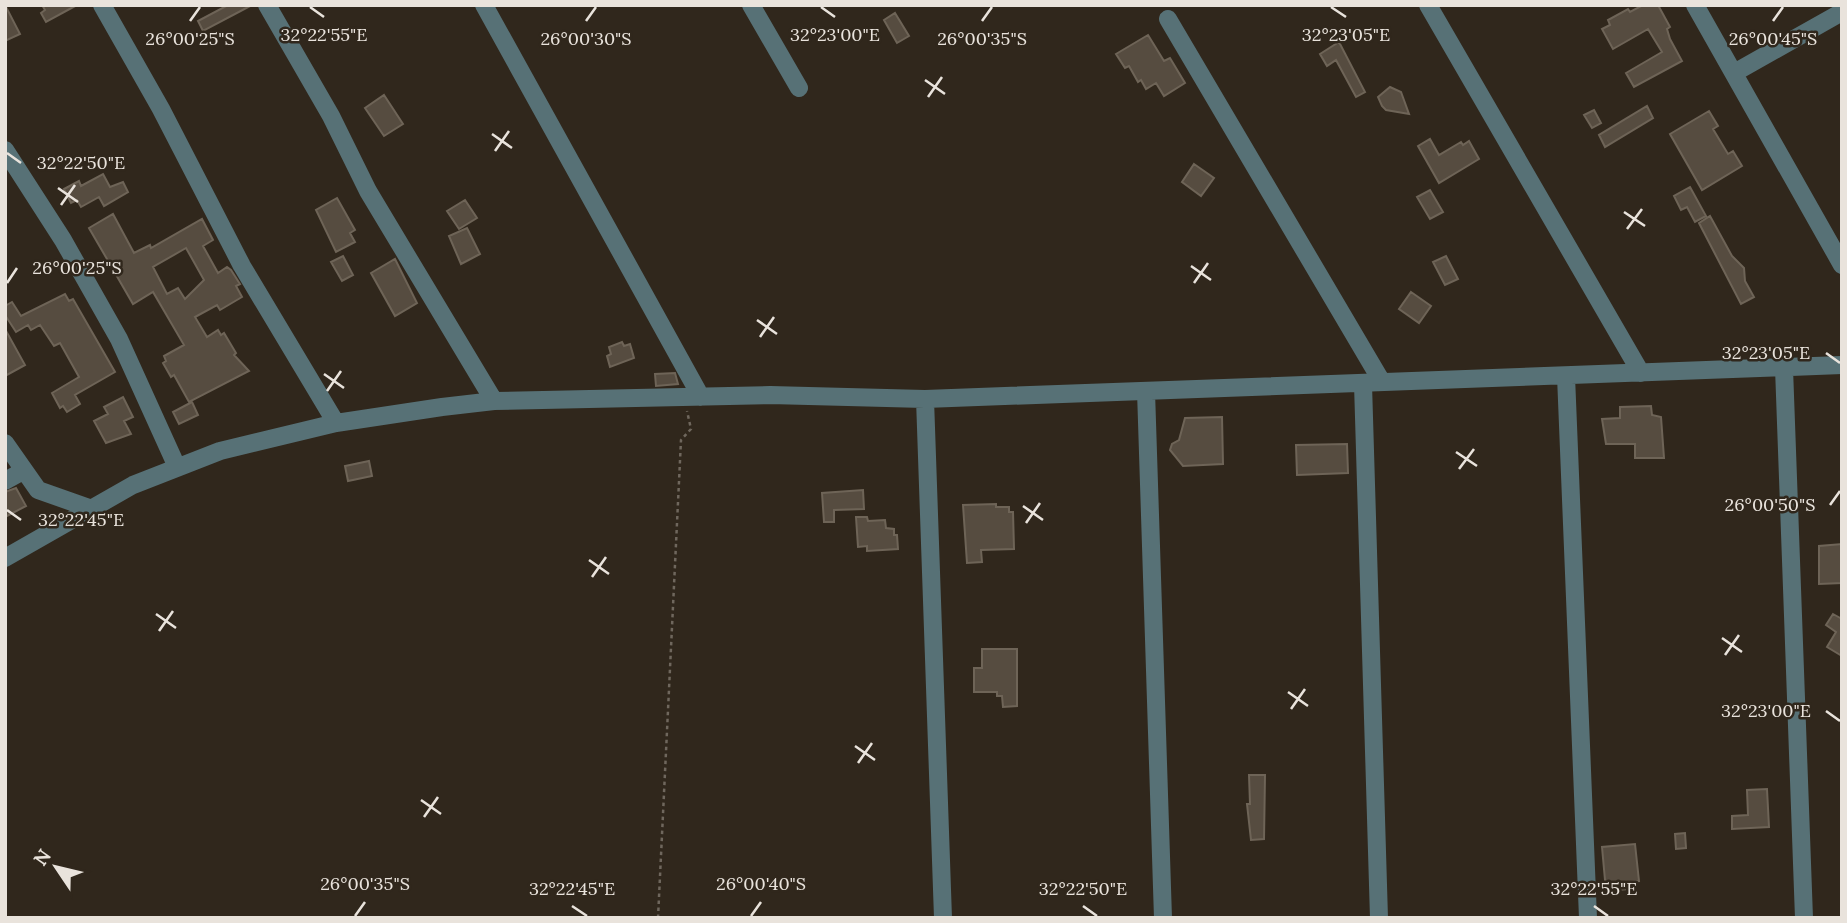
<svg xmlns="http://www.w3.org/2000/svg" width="1847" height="923" viewBox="0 0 1847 923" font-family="Lora,serif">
  <rect width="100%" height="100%" fill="#30271c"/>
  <path fill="#564c40" stroke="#6e6457" stroke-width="2" fill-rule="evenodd" d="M5 5 20 34 5 41Z
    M42 5H77L46 22 41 13 45 10Z
    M228 5H252L203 31 198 21Z
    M1643 5H1658L1670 27 1667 29 1670 39 1682 61 1634 87 1626 73 1662 52 1648 29 1613 49 1602 29 1610 25 1608 20 1628 9 1630 12Z
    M895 13 909 36 897 43 884 20Z
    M1148 35 1164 61 1170 58 1185 83 1164 96 1156 83 1146 89 1141 80 1138 82 1129 66 1125 68 1116 54Z
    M1339 42 1365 92 1356 97 1336 60 1327 66 1320 54Z
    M1390 87 1401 92 1409 114 1386 110 1382 106 1378 97Z
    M384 95 403 124 384 136 365 108Z
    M1647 106 1653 118 1605 147 1599 135Z
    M1594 110 1601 123 1592 128 1584 115Z
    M1709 111 1718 126 1713 129 1728 154 1733 151 1742 166 1702 190 1670 134Z
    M1430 139 1439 155 1461 142 1463 145 1469 141 1479 159 1439 183 1418 146Z
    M1194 164 1214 178 1201 196 1182 182Z
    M103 174 110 187 123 182 128 192 104 206 99 197 81 207 77 200 71 203 64 189 79 181 81 186Z
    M1690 187 1706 216 1695 222 1687 207 1681 210 1674 196Z
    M1430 190 1443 212 1430 219 1417 197Z
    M337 198 355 230 350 233 355 242 336 252 316 210Z
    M465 200 477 218 459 229 447 211Z
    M113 214 134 253 150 245 151 248 202 219 213 240 203 246 218 273 227 267 231 270 240 284 236 286 242 297 220 310 217 305 195 317 207 337 218 330 221 335 224 333 236 353 234 355 249 371 189 402 174 375 171 377 163 363 166 361 164 356 184 345 153 292 133 304 89 228ZM186 248 204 280 185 299 178 288 167 294 153 267Z
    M1710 216 1732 256 1744 268 1745 281 1754 297 1741 304 1699 223Z
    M467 228 480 254 461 264 449 236Z
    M343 256 353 275 342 281 331 262Z
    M1446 256 1458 279 1445 285 1433 262Z
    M395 259 417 303 395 316 371 273Z
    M1411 292 1431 306 1419 323 1399 309Z
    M65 294 69 301 73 299 115 372 75 395 80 404 67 412 63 406 60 408 52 393 79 377 60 343 54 346 40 325 31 330 28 325 16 332 5 315V306L12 302 21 316Z
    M5 329 25 365 5 376Z
    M622 342 624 346 630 344 634 358 610 367 607 356 611 354 609 347Z
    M675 373 678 384 656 386 655 374Z
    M123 397 133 417 124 421 131 434 106 443 94 421 108 414 104 407Z
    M192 402 198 415 179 424 173 412Z
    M1651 406 1652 415 1661 417 1664 458H1635V444H1606L1602 419 1620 418V407Z
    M1222 417 1223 464 1183 466 1170 450 1172 444 1179 440 1185 418Z
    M1347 444 1348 473 1297 475 1296 445Z
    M369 461 372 476 348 481 345 466Z
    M16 488 26 506 5 517V492Z
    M863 490 864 509 834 510V522H824L822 493Z
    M996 504V507H1009V512H1013L1014 549 981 550 982 562 967 563 963 505Z
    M856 517H867L868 521 885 520 886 528 894 529V535H897L898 549 867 551V546L858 547Z
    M1842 544V583L1819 584V546Z
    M1833 614 1842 619V656L1827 647 1836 632 1826 625Z
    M982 649H1017V706L1003 707 1002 696H997V692H974V668H982Z
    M1249 775H1265L1264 839 1251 840 1247 804H1250Z
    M1767 789 1769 827 1732 829V816L1748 815 1747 790Z
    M1685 833 1686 848 1676 849 1675 834Z
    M1635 844 1639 881 1629 882 1628 889 1606 891 1602 847Z"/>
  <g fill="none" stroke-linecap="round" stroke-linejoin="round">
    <path stroke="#6f675d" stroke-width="2.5" stroke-dasharray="3.5 3.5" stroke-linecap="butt" d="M658 918 681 440 691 429 687 411"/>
    <path stroke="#577176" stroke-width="18" d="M102 5 161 109 242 266 336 423
      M267 5 331 116 368 191 494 401
      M484 5 701 397
      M751 5 799 88
      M1428 5 1641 373
      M1695 5 1842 265
      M1168 19 1382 382
      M1734 73 1842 12
      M5 150 63 240 119 339 177 467
      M1784 368 1804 918
      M1566 376 1588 918
      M1363 384 1379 918
      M1146 391 1163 918
      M925 399 943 918
      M5 443 38 490 89 508
      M5 481 23 471
      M5 558 133 485 220 451 336 423 442 407 494 401 770 395 925 399 1842 365"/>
  </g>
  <path fill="none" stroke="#e9e3dc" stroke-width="2.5" d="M310 7 324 17M821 7 835 17M1331 7 1346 17M190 21 200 7M586 21 596 7M982 21 992 7M1773 21 1783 7M925 80 945 94M928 97 942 77M492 134 512 148M495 151 509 131M7 153 21 163M58 188 78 202M61 205 75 185M1624 212 1645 226M1627 229 1642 209M1191 266 1211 280M7 283 17 268M1194 283 1208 263M757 320 777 334M760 337 774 317M1826 353 1840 363M324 374 344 388M327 391 341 371M1456 452 1477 466M1459 469 1474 449M1830 505 1840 491M1023 506 1043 520M7 510 21 520M1026 523 1040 503M589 560 609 574M592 577 606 557M156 614 176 628M159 631 173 611M1722 638 1742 652M1725 655 1739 635M1288 692 1308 706M1291 709 1305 689M1826 711 1840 721M855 746 875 760M858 763 872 743M421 800 441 814M424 817 438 797M572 906 587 916M1083 906 1097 916M1594 906 1608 916M355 916 365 902M751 916 761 902"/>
  <g font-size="18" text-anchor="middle" fill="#e9e3dc" stroke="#30271c" stroke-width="5" stroke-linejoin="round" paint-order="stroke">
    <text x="835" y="41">32°23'00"E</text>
    <text x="324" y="41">32°22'55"E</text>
    <text x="1346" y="41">32°23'05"E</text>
    <text x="190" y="45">26°00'25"S</text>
    <text x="586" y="45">26°00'30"S</text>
    <text x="982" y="45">26°00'35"S</text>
    <text x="1773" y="45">26°00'45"S</text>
    <text x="81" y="169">32°22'50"E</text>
    <text x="77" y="274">26°00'25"S</text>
    <text x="1766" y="359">32°23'05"E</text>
    <text x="1770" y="511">26°00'50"S</text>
    <text x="81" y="526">32°22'45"E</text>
    <text x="1766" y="717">32°23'00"E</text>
    <text x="365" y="890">26°00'35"S</text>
    <text x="761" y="890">26°00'40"S</text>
    <text x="572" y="895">32°22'45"E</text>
    <text x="1083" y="895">32°22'50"E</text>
    <text x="1594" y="895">32°22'55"E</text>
  </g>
  <rect width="1847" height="923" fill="none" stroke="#e9e3dc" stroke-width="14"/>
  <g transform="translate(56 867) rotate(305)" stroke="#30271c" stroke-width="5" paint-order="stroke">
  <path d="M0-5L12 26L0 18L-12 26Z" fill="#e9e3dc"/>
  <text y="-10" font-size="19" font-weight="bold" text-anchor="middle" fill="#e9e3dc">N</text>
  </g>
</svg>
